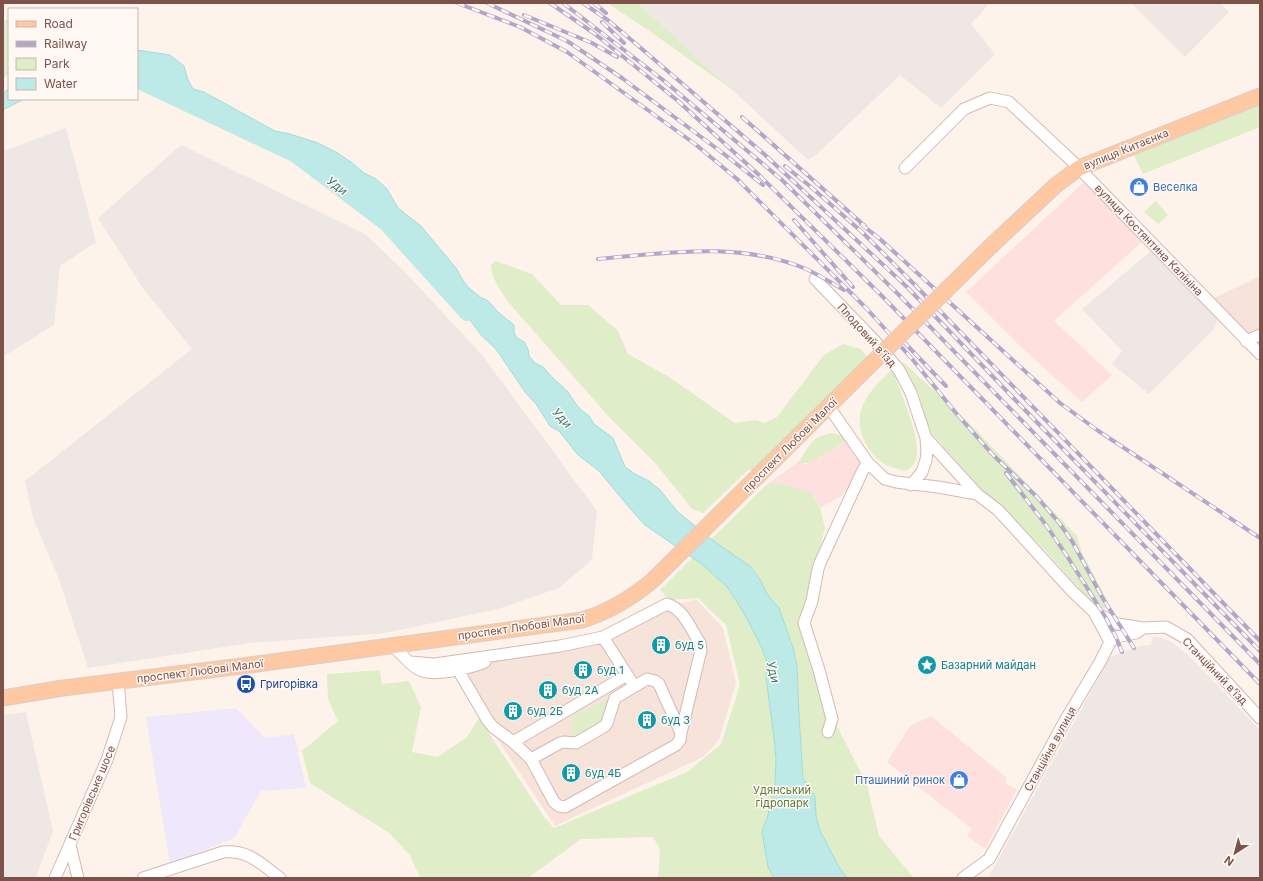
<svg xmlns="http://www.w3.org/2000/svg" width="1263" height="881" viewBox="0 0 1263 881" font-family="Inter,sans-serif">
  <rect width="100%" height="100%" fill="#fef3eb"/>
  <path fill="#f6e3d9" d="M1260 276V345L1214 298Z
    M696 599 723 628 736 683 719 740 703 757 555 826 444 659 573 640 619 628 678 604Z"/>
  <path fill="#fee1df" d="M1083 183 1092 188 1142 242 1054 321 1112 375 1082 402 1023 349 966 292Z
    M846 439 868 463 851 491 844 492 842 496 820 508 810 491 806 493 782 483 766 485 798 462V464H806L810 461 821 457 826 451H833Z
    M931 716 1007 778 1005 783 1017 790 985 849 967 836 972 829 887 762 910 726Z"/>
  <path fill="#efe7e4" d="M638 3H990L971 24 995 54 941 108 900 75 818 153 808 160Z
    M1131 3H1221L1229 12 1185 57Z
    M66 128 96 242 60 266 54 325 3 357V151Z
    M181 145 365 234 404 271 483 356 597 511 592 560 559 588 498 609 385 633 250 643 88 668 59 579 33 518 25 481 192 349 142 287 98 218Z
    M1152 250 1218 319 1214 329 1149 394 1112 364 1122 351 1082 309Z
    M1153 636 1170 641 1190 657 1260 730V878H988L1109 659 1112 656 1140 646 1151 645Z
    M26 712 53 831 36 878H3V715Z"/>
  <path fill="#efe7fb" d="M236 708 265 738 294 734 306 788 261 791 234 838 170 864 146 717Z"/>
  <path fill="#dfedc8" d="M3 3H114L113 4Z
    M607 3H638L731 89 648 30Z
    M3 20H9V74L3 79Z
    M1260 103V127L1143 174 1134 155Z
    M1156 201 1168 215 1158 224 1144 212Z
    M495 261 532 274 561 305H588L618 331 628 354 669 377 735 423 756 420 765 423 777 417 824 355 843 344 861 349 867 357 757 471 748 470 703 513 692 509 656 464 609 417 509 303C501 291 492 280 491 265Z
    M902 361 974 428 1077 536 1081 550 1106 598V609L1094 605 1043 548 981 489 928 429 920 397Z
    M892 370C900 391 922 439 916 459 914 465 911 468 906 471 898 469 887 467 880 461 866 450 856 430 861 411 865 394 880 381 892 370Z
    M832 433 844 436 846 439 833 451 826 452C819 459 808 464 798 464V462C811 446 809 437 832 433Z
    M782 483 806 492 810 491 820 508 825 528 801 625 835 722 867 785 879 836 914 878H658L660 849 653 837 581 839 528 878H420L410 855 389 833 310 783 302 751 338 721 328 699 327 674 380 670 382 684 409 681 421 707 412 752 438 757 467 737 479 718 544 817 554 828 687 772 721 744 740 685 726 625 698 598 670 600 660 590 766 485Z
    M607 700 602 722 572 738 573 716Z"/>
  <path fill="#bdeae6" stroke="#a3dcd8" d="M137 50 170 55 184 66 188 80 193 89 204 92 275 131 290 134 318 143 336 152 351 162 364 173 376 179 387 189 398 208 421 226 456 268 464 282 469 288 480 297 488 301 499 313 514 325V332L516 337 524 342 528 349 529 356 535 363 543 367 552 377 568 392 576 404 581 410 589 416 594 424 613 438 625 467 635 474 649 481 660 490 678 512 715 542 751 567 761 581 767 594 779 608 793 648 797 666 799 715 803 778 815 796 816 816 820 831 839 867 847 878H774L768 867 762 832 768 815 772 797 775 782 776 760 774 738 766 677 767 662 762 648 745 615 728 588 703 565 645 525 633 512 599 471 577 454 560 432 550 426 536 404 525 392 496 349 482 336 432 269 408 246 389 231 350 194 313 164 264 134 180 96 137 81Z
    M9 89V99H24L3 110V93Z"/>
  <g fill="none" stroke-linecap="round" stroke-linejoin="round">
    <path stroke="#bdeae6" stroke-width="16" d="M137 80 296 155 386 223 467 313"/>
    <g stroke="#d4b9b2" stroke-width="13">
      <path id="minor" d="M905 168 964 109 990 98 1009 102 1072 161 1260 354
        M815 279 874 340 899 370 911 393 926 438 927 450 926 460 922 472 911 485
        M1246 341 1260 335
        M829 407 868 463 885 479 896 482 938 487 977 494 998 510 1072 591 1094 612 1118 624 1143 628 1166 627 1187 639 1260 718
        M926 438 977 494
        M603 637 631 681
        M1110 642 1116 637 1136 633 1143 628
        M392 645 409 662C418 662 426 664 435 664L560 646 603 637 667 604C684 609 691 630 700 643L701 650 681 733 680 740 676 745 565 807 559 806 554 802 531 759 560 743 564 742 576 743 605 726 607 723 615 698 647 679 655 681 659 684 681 733
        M409 662C414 667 419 671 427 672 439 675 474 667 485 662
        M458 670 488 721 493 727 513 742 531 759
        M828 732 832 719 819 670 804 623 812 601 818 569 820 563 844 511 863 470 868 463
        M513 742 627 675
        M70 845 78 878
        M55 878 107 760 121 717 118 681
        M143 878 223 852C248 849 261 864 280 878
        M963 878 989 859 993 852 1066 719 1100 662 1110 642 1094 612"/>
    </g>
    <g stroke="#dacfcd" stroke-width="17">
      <path id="major" d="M991 246 1055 186 1079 168 1260 96
        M3 698 63 688 242 666 582 620C609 612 630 599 652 581L859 376"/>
    </g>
    <use href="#minor" stroke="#fff" stroke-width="11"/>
    <use href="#major" stroke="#fec8a2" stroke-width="15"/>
    <g stroke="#b2a7ca" stroke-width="4">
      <path id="rail" d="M457 3 520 27 567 52 695 144 737 179 867 309 913 360 956 413 993 455 1037 497 1060 524 1072 541 1102 597 1134 648
        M487 3 567 41 622 78 724 154 763 185
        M550 3 595 34 678 101 759 175 881 295 1260 684
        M563 3 663 80 782 180 898 294 1260 664
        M583 3 609 21 635 43 764 154 907 287 1024 409 1260 651
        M594 3 606 13
        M524 15 592 43 617 57
        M602 22 624 43
        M742 117 865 226
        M785 166 811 187 863 233 913 283 1260 641
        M794 220 853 287
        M861 224 880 239 1060 403 1097 430 1260 538
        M598 259C667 253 740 241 806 269 819 275 832 283 844 290
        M903 341 946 386
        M1006 473 1046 525 1067 556 1106 618 1116 637 1122 652"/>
    </g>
    <use href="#rail" stroke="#fff8f3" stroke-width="2.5" stroke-dasharray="8" stroke-linecap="butt"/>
    <g stroke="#dacfcd" stroke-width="17" stroke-linecap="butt">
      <path id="major-bridge" d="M859 376 991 246"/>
    </g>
    <use href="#major-bridge" stroke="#fec8a2" stroke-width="15"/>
  </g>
  <defs>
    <g id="shop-disc" transform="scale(1)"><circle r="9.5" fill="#3f7fe0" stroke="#fff8f3"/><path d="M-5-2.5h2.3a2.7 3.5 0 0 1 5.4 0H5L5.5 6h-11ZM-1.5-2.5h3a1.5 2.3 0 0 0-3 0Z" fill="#fff"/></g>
    <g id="building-disc" transform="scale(1)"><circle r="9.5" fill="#0f9aa8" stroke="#fff8f3"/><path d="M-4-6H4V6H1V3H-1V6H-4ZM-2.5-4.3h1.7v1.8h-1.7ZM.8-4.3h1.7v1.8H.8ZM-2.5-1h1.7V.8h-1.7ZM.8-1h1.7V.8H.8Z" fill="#fff"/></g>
    <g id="sight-disc" transform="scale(1)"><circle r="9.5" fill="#0f9aa8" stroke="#fff8f3"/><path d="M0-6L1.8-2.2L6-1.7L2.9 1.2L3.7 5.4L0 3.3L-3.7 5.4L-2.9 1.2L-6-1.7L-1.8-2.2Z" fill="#fff"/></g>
    <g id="bus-disc" transform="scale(1)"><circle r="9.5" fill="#1a4fb4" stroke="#fff8f3"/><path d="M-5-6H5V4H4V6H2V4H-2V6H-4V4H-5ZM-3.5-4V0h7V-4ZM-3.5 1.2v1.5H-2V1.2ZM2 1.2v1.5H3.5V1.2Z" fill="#fff"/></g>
  </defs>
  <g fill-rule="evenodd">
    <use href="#shop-disc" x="1139" y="187"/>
    <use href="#building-disc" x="661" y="645"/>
    <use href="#sight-disc" x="927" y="665"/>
    <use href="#building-disc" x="583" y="670"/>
    <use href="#bus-disc" x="246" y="684"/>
    <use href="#building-disc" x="548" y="690"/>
    <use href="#building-disc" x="513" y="711"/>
    <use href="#building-disc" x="647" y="720"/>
    <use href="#building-disc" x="571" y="773"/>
    <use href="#shop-disc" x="959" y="780"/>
  </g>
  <g text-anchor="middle" stroke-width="3" stroke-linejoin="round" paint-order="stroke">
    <g font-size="11" fill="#7c524b" stroke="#fff8f3">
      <text transform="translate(1126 149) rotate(-22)" y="4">вулиця Китаєнка</text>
      <text transform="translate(1149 240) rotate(46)" y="4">вулиця Костянтина Калініна</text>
      <text transform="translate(867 335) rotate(48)" y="4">Плодовий в'їзд</text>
      <text transform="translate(790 445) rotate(-45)" y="4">проспект Любові Малої</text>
      <text transform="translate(521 627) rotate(-8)" y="4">проспект Любові Малої</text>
      <text transform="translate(200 671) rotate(-7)" y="4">проспект Любові Малої</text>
      <text transform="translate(1215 671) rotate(46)" y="4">Станційний в’їзд</text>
      <text transform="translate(1050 749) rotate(-61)" y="4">Станційна вулиця</text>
      <text transform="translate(92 793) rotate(-67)" y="4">Григорівське шосе</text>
    </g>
    <g font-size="11" fill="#366cbe" stroke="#fff8f3" text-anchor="start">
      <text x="1153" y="191">Веселка</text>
      <text x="945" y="784" text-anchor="end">Пташиний ринок</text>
    </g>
    <g font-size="11" fill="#0d838f" stroke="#fff8f3" text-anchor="start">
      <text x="675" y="649">буд 5</text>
      <text x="941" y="669">Базарний майдан</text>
      <text x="597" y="674">буд 1</text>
      <text x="562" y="694">буд 2А</text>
      <text x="527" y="715">буд 2Б</text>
      <text x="661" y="724">буд 3</text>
      <text x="585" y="777">буд 4Б</text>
    </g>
    <g font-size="11" fill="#164399" stroke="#fff8f3" text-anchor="start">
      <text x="260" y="688">Григорівка</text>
    </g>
    <g font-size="11" fill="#5e7b3f" stroke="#fff8f3">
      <text x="782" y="794">Удянський<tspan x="782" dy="13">гідропарк</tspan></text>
    </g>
    <g font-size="12" font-style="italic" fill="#3a7976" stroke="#fff8f3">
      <text transform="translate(337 186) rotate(37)" y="4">Уди</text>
      <text transform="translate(562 418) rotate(48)" y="4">Уди</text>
      <text transform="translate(773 672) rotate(76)" y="4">Уди</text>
    </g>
  </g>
  <rect width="1263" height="881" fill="none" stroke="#7c524b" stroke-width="8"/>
  <rect x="8" y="8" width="130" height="92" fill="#fff8f3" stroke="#cbb6b0"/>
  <rect x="16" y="21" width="20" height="6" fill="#fec8a2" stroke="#cbb6b0"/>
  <text x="44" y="28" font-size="12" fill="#7c524b">Road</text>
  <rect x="16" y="41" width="20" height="6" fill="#b2a7ca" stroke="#cbb6b0"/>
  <text x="44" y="48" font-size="12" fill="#7c524b">Railway</text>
  <rect x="16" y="58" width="20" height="12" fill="#dfedc8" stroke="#cbb6b0"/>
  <text x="44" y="68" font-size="12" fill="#7c524b">Park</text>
  <rect x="16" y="78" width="20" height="12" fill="#bdeae6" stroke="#cbb6b0"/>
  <text x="44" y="88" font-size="12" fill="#7c524b">Water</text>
  <g transform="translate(1235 853) rotate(216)" stroke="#fff8f3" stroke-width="3" paint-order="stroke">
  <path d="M0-3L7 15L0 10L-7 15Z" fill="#7c524b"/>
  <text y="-6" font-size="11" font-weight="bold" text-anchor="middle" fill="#7c524b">N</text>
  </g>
</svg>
